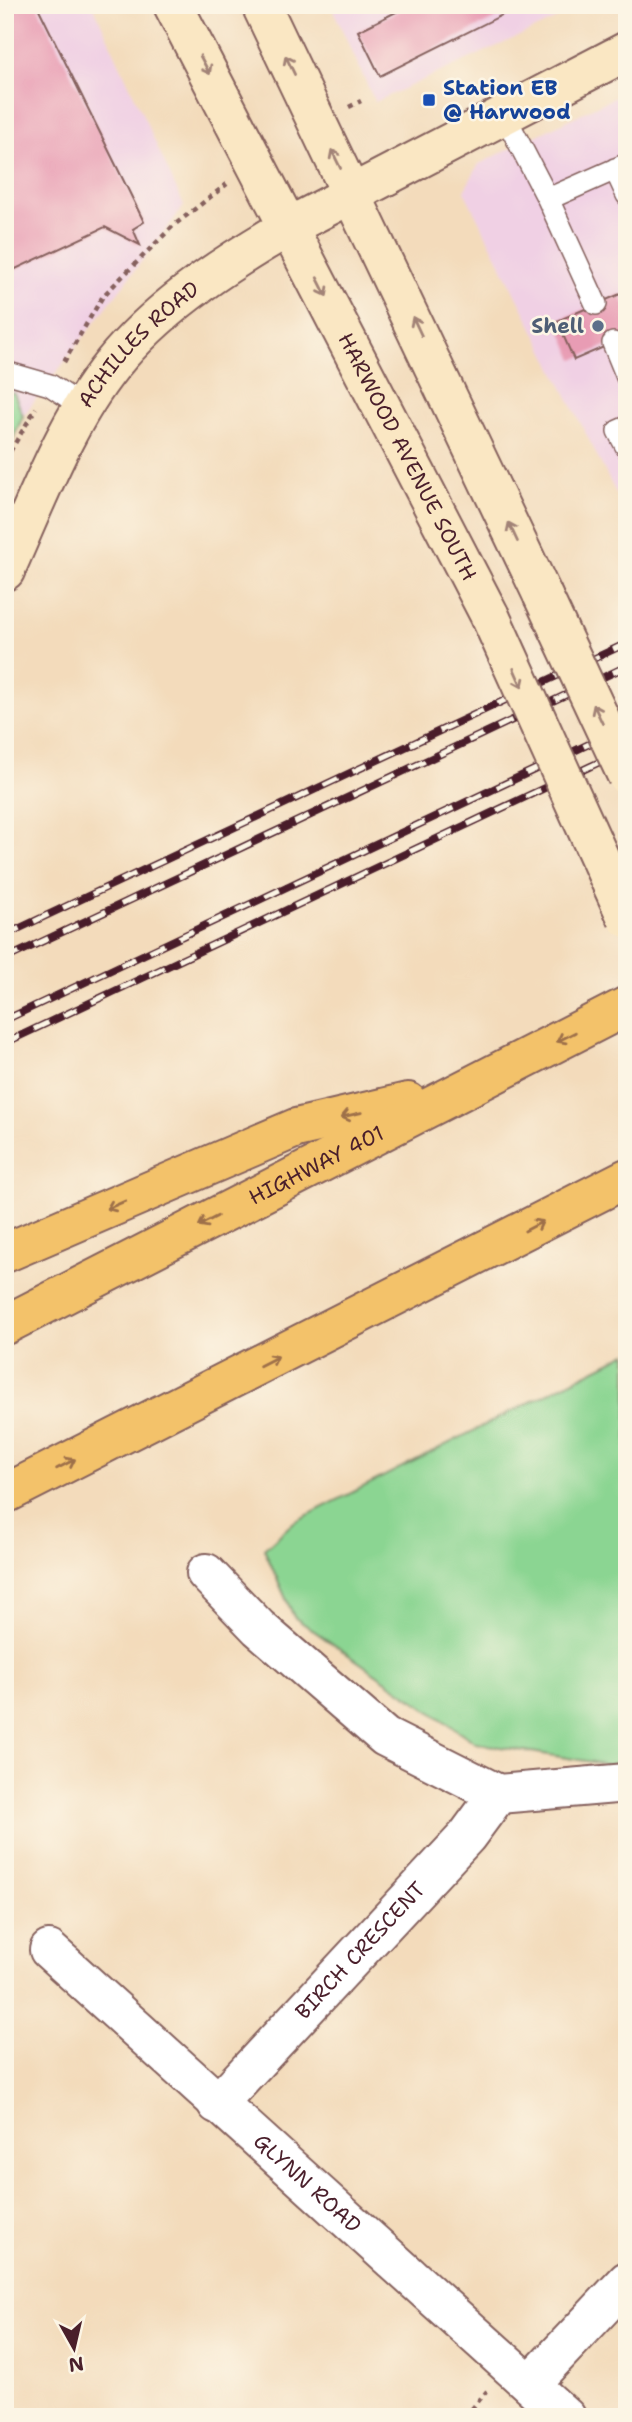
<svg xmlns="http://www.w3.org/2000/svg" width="632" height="2422" viewBox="0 0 632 2422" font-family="'Shantell Sans',sans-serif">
  <rect width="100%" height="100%" fill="#fcf5e5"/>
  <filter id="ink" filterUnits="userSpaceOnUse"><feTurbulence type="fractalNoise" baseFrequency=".0143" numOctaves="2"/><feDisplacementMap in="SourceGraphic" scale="14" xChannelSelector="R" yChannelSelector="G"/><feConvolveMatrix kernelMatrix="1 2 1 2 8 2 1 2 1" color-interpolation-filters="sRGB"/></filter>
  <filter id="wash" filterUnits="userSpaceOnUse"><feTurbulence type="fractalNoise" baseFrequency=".00686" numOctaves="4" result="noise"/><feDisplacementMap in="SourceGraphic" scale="28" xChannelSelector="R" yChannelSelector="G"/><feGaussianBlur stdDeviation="1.57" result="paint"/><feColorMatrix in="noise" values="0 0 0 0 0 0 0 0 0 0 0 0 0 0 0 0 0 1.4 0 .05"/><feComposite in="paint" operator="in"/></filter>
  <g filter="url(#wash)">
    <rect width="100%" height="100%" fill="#f3dbbb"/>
    <path fill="#f0d0e4" d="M5 5H93L184 206 23 416 5 458Z
      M331 5H587L375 102Z
      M627 91V515L464 191 479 164Z"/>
    <path fill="#8bd592" stroke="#6a7a5e" stroke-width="2" d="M5 392 14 393 23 416 5 458Z
      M627 1353V1758L610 1765 476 1743 294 1617 264 1549 294 1522Z"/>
    <g id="blocks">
      <path fill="#e89cb4" d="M24 5H37L144 222 133 229 140 245 105 227 5 274V14Z
        M410 5H522L380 76 358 31Z
        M620 294 627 309V337L574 360 557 321Z"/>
    </g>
  </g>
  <g filter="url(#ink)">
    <use href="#blocks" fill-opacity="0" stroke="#85615d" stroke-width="2"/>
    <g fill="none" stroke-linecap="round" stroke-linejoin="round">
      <g stroke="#85615d" stroke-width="24">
        <path id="lane" d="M505 116 548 199 627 164
          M615 169 627 195
          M548 199 596 304
          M613 343 627 377
          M5 372 50 385 83 407
          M627 427 618 431 627 448"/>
      </g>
      <g stroke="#85615d" stroke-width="42">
        <g id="street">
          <path d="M206 1573 259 1628 385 1737 498 1794 627 1783"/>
          <path id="s1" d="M49 1950 566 2417"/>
          <path id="s2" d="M217 2104 467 1836 498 1794"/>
          <path d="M530 2384 627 2281"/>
        </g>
      </g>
      <g stroke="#85615d" stroke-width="42">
        <g id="secondary">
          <path id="s3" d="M173 5 490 616"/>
          <path d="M261 5 542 594"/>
          <path id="s4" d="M5 571C38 498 67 416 120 355 167 301 230 261 290 226L627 51"/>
        </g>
      </g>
      <g stroke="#85615d" stroke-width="42">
        <g id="highway">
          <path d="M5 1253 296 1128 408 1102"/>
          <path id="s5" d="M5 1325 627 1006"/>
          <path d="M5 1494 627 1178"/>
        </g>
      </g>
      <path stroke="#85615d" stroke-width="4.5" stroke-dasharray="5 5" stroke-linecap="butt" d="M349 107 361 101
        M64 362 103 296 173 226 227 184
        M5 460 36 408
        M465 2417 487 2391"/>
      <use href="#lane" stroke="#fff" stroke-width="21"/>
      <use href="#street" stroke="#fff" stroke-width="38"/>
      <use href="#secondary" stroke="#fae7c3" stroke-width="38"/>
      <use href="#highway" stroke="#f3c26a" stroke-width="38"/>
      <g stroke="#4a1f2b" stroke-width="8">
        <path id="rail" d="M5 935 627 643
          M5 959 627 666
          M5 1020 627 726
          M5 1043 627 749"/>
      </g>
      <use href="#rail" stroke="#fcf5e5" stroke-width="5" stroke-dasharray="16" stroke-linecap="butt"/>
      <g stroke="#85615d" stroke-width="42" stroke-linecap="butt">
        <path id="secondary-bridge" d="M542 594 627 776
          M490 616 627 918"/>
      </g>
      <use href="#secondary-bridge" stroke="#fae7c3" stroke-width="38"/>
    </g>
    <defs><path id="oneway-shaft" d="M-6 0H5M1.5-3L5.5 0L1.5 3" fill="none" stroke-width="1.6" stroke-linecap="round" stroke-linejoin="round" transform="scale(1.75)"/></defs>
    <g stroke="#a28377">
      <use href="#oneway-shaft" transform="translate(205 65) rotate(62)"/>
      <use href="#oneway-shaft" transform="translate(290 65) rotate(-116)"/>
      <use href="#oneway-shaft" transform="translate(336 159) rotate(-116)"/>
      <use href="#oneway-shaft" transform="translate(322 287) rotate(63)"/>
      <use href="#oneway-shaft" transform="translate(417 326) rotate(-115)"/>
      <use href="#oneway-shaft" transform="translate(513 532) rotate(-115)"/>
      <use href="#oneway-shaft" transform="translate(518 678) rotate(66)"/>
      <use href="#oneway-shaft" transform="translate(598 714) rotate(-115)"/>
    </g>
    <g stroke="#9e704a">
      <use href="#oneway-shaft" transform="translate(566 1037) rotate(153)"/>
      <use href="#oneway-shaft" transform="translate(351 1115) rotate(167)"/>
      <use href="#oneway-shaft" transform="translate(116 1205) rotate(157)"/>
      <use href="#oneway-shaft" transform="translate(208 1221) rotate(153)"/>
      <use href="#oneway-shaft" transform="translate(534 1226) rotate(-28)"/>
      <use href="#oneway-shaft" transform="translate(269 1361) rotate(-27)"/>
      <use href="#oneway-shaft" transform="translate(66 1464) rotate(-27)"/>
    </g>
  </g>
  <rect fill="#1a4fb4" stroke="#fcf5e5" stroke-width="2.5" x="422" y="93" width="14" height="14" rx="3.5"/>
  <circle fill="#5c6f8a" stroke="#fcf5e5" stroke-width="2.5" cx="598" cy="326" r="7"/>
  <g text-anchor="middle" stroke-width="5" stroke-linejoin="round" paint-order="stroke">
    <g font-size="21" font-weight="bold" fill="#164399" stroke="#fcf5e5" text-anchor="start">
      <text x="443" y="95">Station EB<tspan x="443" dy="24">@ Harwood</tspan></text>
    </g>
    <g font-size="21" font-weight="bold" fill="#4e5e75" stroke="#fcf5e5" text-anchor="end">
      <text x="584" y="333">Shell</text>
    </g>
    <g font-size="21" fill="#4a1f2b" stroke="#fcf5e5">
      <text dy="7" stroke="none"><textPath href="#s4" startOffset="266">ACHILLES ROAD</textPath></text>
      <text dy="7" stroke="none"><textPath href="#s3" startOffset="509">HARWOOD AVENUE SOUTH</textPath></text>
      <text dy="7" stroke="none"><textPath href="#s5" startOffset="350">HIGHWAY 401</textPath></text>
      <text dy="7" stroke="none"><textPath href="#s2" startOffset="210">BIRCH CRESCENT</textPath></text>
      <text dy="7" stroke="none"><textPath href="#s1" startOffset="348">GLYNN ROAD</textPath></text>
    </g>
  </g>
  <rect width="632" height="2422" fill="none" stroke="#fcf5e5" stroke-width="28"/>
  <g transform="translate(74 2348) rotate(172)" stroke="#fcf5e5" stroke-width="5" paint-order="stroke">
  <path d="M0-5L12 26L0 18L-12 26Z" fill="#4a1f2b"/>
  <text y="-10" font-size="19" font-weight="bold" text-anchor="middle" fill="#4a1f2b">N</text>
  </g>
</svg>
